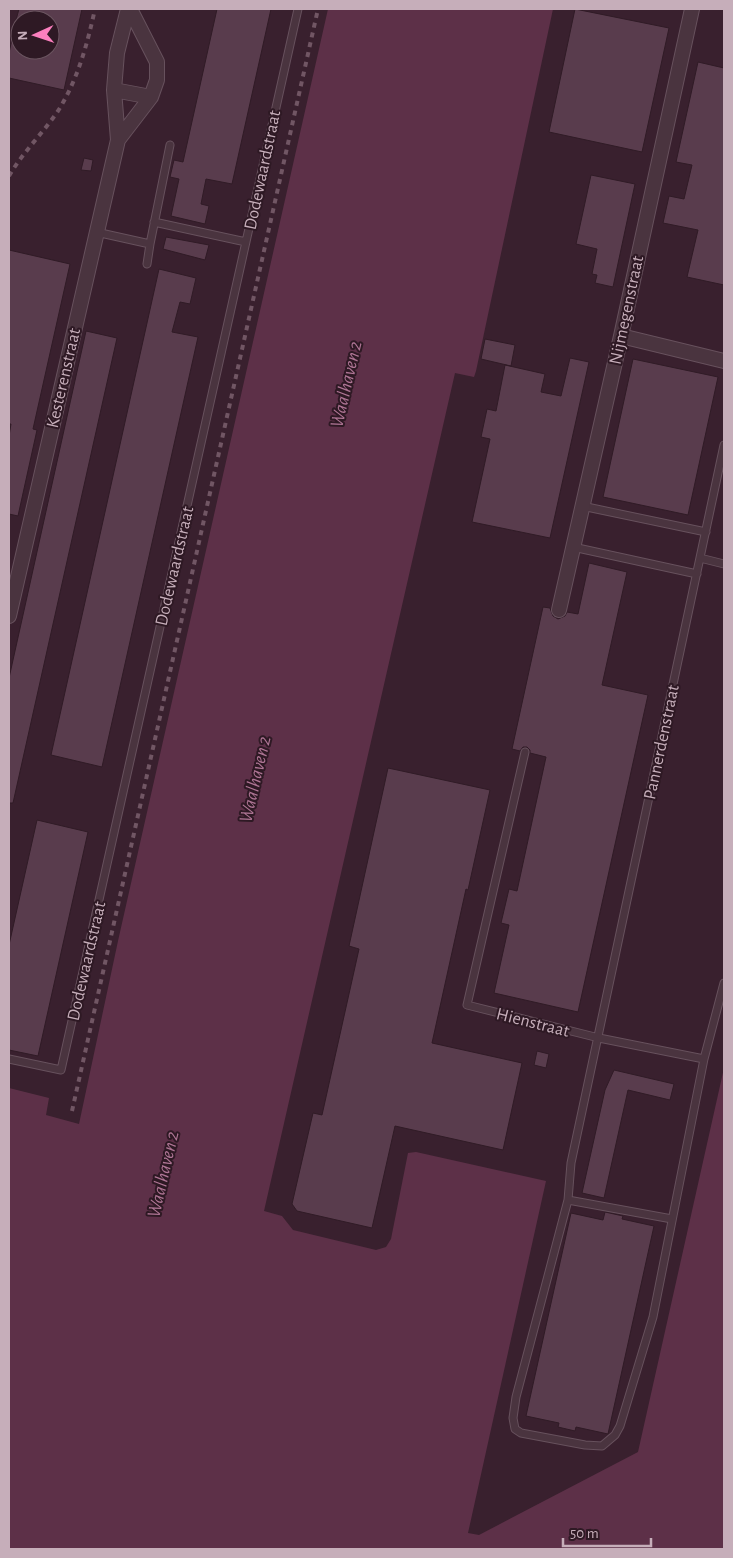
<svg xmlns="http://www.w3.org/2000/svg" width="733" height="1558" viewBox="0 0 733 1558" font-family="'Alegreya Sans',sans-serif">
  <rect width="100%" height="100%" fill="#39202e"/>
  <path fill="#5d3048" d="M328 9H553L476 371 474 377 455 373 264 1211 282 1216 293 1230 376 1250 386 1247 391 1239 408 1153 416 1152 546 1181 468 1533 479 1535 638 1452 724 1068V1549H9V1088L49 1098 46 1115 79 1124 118 941Z"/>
  <path fill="#593c4d" stroke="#301b26" d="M19 9H82L64 90 9 78V53L16 20 20 21V50H50V20H16Z
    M217 9H271L232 184 206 179 201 204 209 206 205 224 171 216 179 179 170 177 174 160 183 162Z
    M575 9 669 28 642 152 549 132Z
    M698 62 724 68V285L687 277 698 230 663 223 669 196 684 199 692 165 676 162Z
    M84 158 93 160 91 171 81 170Z
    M591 175 635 184 613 287 595 283 597 275 592 274 597 249 576 244Z
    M166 237 209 245 205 260 163 249Z
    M9 250 70 264 33 429 37 430 18 516 9 514V436L11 424H9Z
    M159 269 196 278 190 304 180 302 172 332 198 337 102 767 51 755Z
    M86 331 117 338 13 803H9V678Z
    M485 339 515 345 511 366 481 359Z
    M570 358 589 362 550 538 472 522 490 439 481 437 487 409 496 411 505 365 545 374 541 392 561 396Z
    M633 359 718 377 688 515 603 497Z
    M589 563 627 572 602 685 648 695 578 1012 494 993 509 925 501 923 509 889 517 891 546 757 530 753V750L527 747H523L520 751 512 749 543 607 550 608 553 616 558 619 565 616 567 612 578 614Z
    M388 768 490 790 468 890 466 889 432 1043 522 1063 503 1150 395 1126 372 1228 297 1211 292 1204 313 1113 322 1115 359 949 349 946Z
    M37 820 88 832 38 1056 9 1050V945Z
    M537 1051 549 1054 546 1068 534 1065Z
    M614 1070 674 1084 670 1100 628 1090 604 1198 582 1193 605 1090Z
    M605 1212 623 1216 622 1219 654 1226 608 1434 576 1427 575 1431 558 1427 559 1423 526 1416 571 1213 603 1220Z"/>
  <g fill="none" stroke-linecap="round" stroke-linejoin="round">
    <g stroke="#67515d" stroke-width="9">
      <path id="service" d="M154 222 246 242
        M96 232 150 244 170 145
        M147 264 150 244
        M724 445 571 1163 568 1200 516 1397 513 1418 515 1429 521 1433 585 1445 602 1446 615 1435 620 1426 653 1317 704 1059 724 983
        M582 506 706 532
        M573 547 697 574
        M700 558 724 564
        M525 752 467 1005 599 1038 704 1059
        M9 1059 61 1070 298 9
        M568 1200 672 1219"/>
    </g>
    <g stroke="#67515d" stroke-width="16">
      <path id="minor" d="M114 90 151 97
        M118 140 151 97 157 80V62L130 9
        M621 336 724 361
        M559 610 621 336 692 9
        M9 616 118 140 114 90 117 53 128 9"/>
    </g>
    <use href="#service" stroke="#4a343f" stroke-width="7"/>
    <use href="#minor" stroke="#4a343f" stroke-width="14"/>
    <path stroke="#715664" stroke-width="4" stroke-dasharray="5 5" stroke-linecap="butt" d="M9 176C23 152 43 133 58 111 78 79 87 45 95 9
      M72 1111 318 9"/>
  </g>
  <g text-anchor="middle" stroke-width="4" stroke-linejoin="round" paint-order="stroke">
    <g font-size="18" fill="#c6aeba" stroke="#2e1924">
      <text transform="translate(262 170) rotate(-78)" y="6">Dodewaardstraat</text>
      <text transform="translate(626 310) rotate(-78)" y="6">Nijmegenstraat</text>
      <text transform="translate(63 378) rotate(-77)" y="6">Kesterenstraat</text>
      <text transform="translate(174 566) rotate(-77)" y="6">Dodewaardstraat</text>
      <text transform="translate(661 742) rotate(-78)" y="6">Pannerdenstraat</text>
      <text transform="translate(86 961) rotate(-77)" y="6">Dodewaardstraat</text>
      <text transform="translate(533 1022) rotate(14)" y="6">Hienstraat</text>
    </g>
    <g font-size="19" font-style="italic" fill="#af7595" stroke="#2e1924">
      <text transform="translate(345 384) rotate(-77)" y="7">Waalhaven 2</text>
      <text transform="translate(254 779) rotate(-77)" y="7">Waalhaven 2</text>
      <text transform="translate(162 1174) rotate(-77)" y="7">Waalhaven 2</text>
    </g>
  </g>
  <rect width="733" height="1558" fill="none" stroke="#c6aeba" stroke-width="20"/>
  <g transform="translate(35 35) rotate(267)"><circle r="24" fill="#2e1924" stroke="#6b5560"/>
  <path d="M0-4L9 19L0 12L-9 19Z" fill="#fb7fbe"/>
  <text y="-8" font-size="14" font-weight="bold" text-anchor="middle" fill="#c6aeba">N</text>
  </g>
  <path d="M563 1538v8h88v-8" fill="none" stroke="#c6aeba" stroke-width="2.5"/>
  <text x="570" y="1538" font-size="15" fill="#c6aeba" stroke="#2e1924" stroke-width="4" paint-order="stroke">50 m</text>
</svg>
